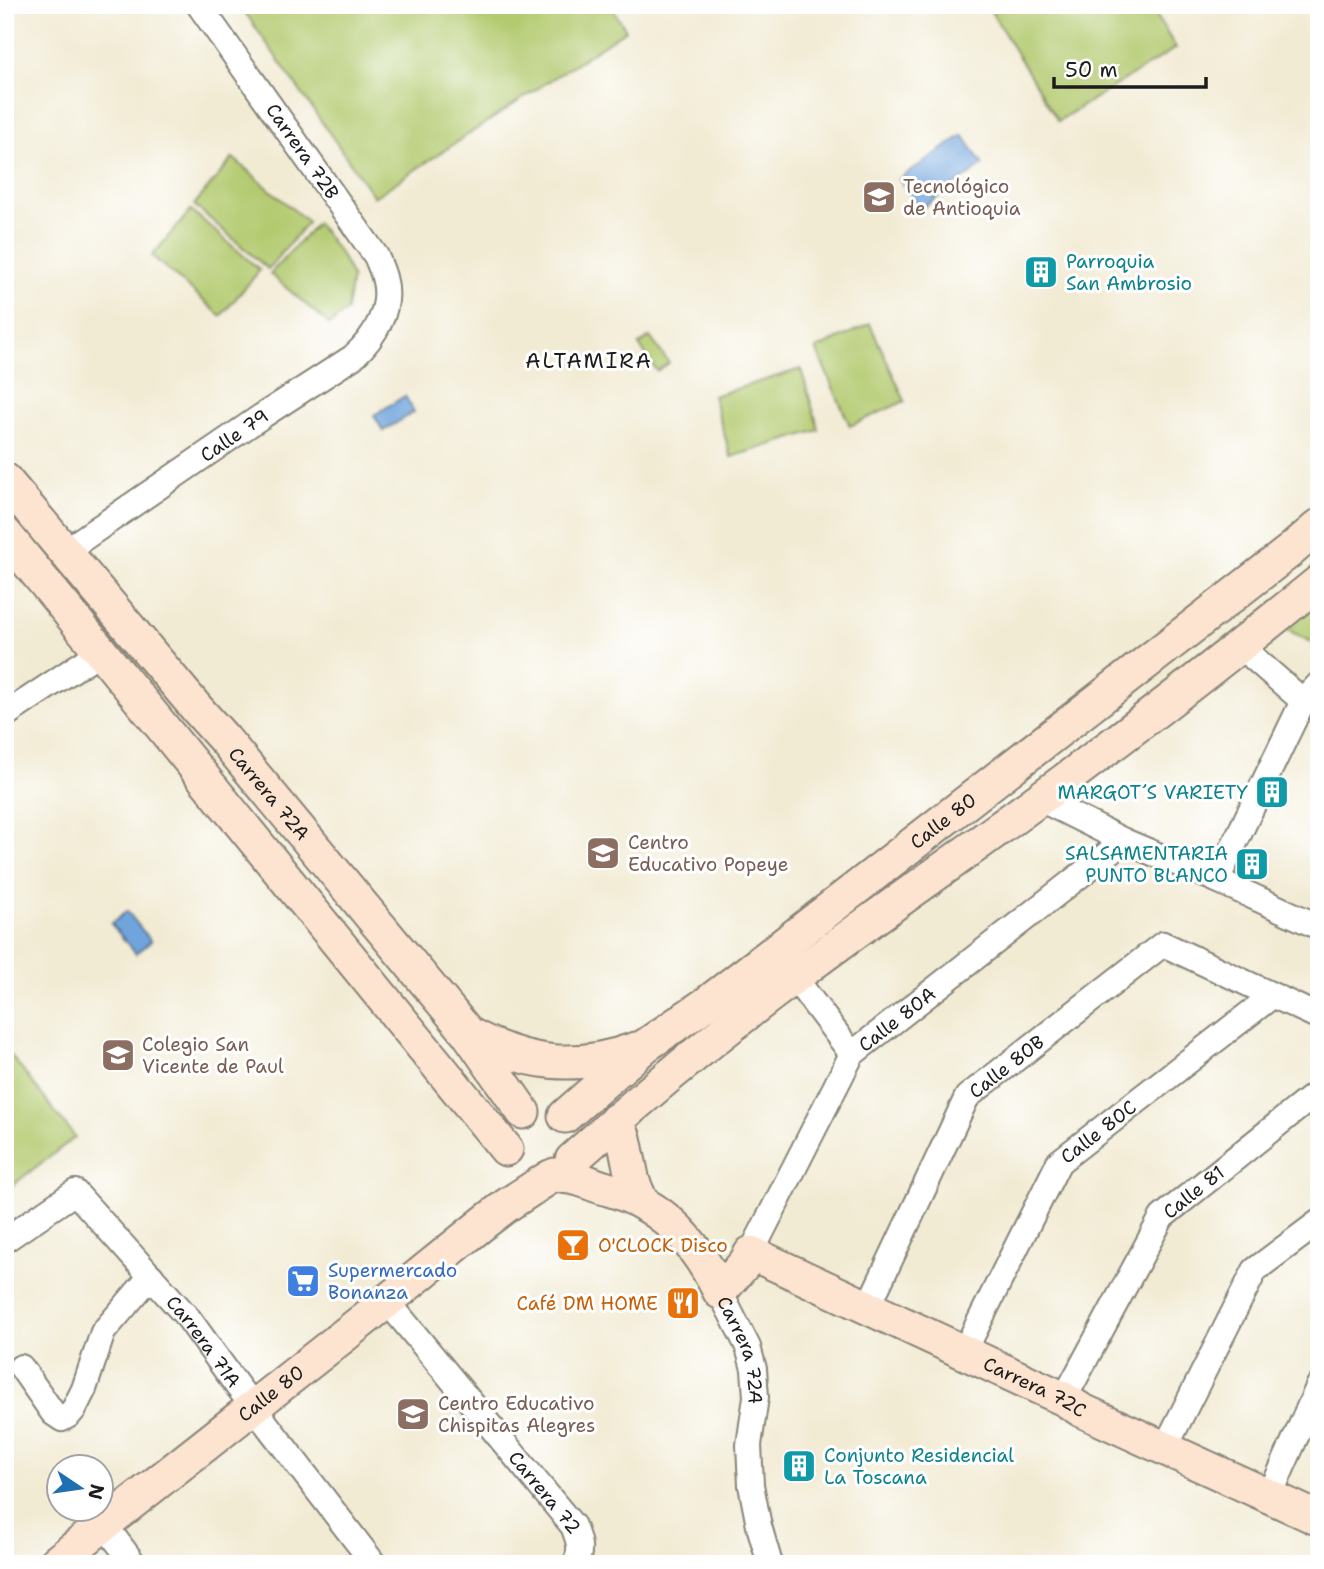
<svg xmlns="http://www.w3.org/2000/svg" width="1324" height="1569" viewBox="0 0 1324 1569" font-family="'Shantell Sans',sans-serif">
  <rect width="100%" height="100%" fill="#fff"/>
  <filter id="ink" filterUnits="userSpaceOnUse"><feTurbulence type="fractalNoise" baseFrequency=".0143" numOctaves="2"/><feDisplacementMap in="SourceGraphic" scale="14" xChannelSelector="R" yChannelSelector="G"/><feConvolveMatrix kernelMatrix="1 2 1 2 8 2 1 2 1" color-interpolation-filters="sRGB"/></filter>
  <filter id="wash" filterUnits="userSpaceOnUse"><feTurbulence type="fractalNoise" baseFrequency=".00686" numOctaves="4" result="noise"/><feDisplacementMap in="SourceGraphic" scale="28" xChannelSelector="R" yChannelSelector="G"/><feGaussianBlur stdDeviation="1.57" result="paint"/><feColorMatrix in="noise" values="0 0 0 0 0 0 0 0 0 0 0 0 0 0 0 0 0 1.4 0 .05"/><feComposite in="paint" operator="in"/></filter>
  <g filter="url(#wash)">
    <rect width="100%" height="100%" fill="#f2ebd4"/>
    <path fill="#b3ca6f" stroke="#687346" stroke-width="2" d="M240 5H610L626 30 374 197Z
      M987 5H1150L1176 48 1058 121Z
      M233 158 308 222 268 269 194 205Z
      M191 210 260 270 221 316 152 256Z
      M317 223 341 255 352 277 347 310 330 325 270 274Z
      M870 324 905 401 850 426 816 349Z
      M650 337 669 363 657 371 639 345Z
      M801 369 819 430 731 457 713 396Z
      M1319 601V646L1284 628Z
      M5 1048 75 1137 5 1191Z"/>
    <path fill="#6fa4dc" stroke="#46607c" stroke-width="2" d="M963 135 983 165 920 209 899 179Z
      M405 396 414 412 383 431 374 415Z
      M127 911 151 941 136 954 111 924Z"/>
  </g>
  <g filter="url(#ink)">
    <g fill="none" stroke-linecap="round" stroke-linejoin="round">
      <g stroke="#878478" stroke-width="28">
        <g id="street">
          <path id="s1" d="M65 551 262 416 353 357C375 337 393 308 384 277 382 270 379 263 376 256L199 5"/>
          <path d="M1240 646 1303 701"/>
          <path d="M5 715 101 651"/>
          <path d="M1040 799 1124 841 1217 880 1319 927"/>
          <path d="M1217 880 1303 701 1319 684"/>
          <path d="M784 967 794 977 852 1054"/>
          <path id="s2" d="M5 1240 75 1192 189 1319 238 1387 374 1564"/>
          <path id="s3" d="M751 1253 852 1054 1124 841"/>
          <path id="s4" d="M720 1292 748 1347 754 1369 756 1397 749 1445 751 1485 759 1526 770 1564"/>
          <path id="s5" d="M387 1301 573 1526C578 1539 583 1550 575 1564"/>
          <path id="s6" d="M868 1307 967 1097 1163 944 1319 1017"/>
          <path id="s7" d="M964 1352 1059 1162 1272 996"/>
          <path d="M21 1367 53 1413 62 1419 69 1415 74 1409 84 1389 103 1332 151 1276"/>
          <path id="s8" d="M1064 1399 1162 1217 1319 1091"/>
          <path d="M1165 1448 1255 1270 1319 1222"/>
          <path d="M1269 1497 1319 1385"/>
          <path d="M104 1524 134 1564"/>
        </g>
      </g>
      <g stroke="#878478" stroke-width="37">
        <g id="secondary">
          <path id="s9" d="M5 480 198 710 225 740 468 1033 523 1112"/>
          <path d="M5 534 506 1149"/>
          <path d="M469 1034C526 1065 575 1071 636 1049"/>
          <path id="s10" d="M565 1116 645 1046 706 1004 783 945 1291 550 1319 526"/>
          <path d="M616 1120 624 1138 633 1182 642 1203"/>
          <path d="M572 1160C643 1096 717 1035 793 978 874 917 957 860 1038 800 1133 730 1227 657 1319 582"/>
          <path id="s11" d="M555 1175C564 1177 574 1177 582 1180 591 1183 599 1187 608 1189 663 1205 695 1241 720 1292L746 1262 751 1253 1064 1399 1081 1410 1319 1519"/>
          <path id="s12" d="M54 1564 366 1318 486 1221 507 1205 550 1177"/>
        </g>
      </g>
      <use href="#street" stroke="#fff" stroke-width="24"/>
      <use href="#secondary" stroke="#fde4d1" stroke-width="33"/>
    </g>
  </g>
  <defs>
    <g id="university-square" transform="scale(1.75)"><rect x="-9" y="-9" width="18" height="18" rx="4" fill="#8d6e63" stroke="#fff"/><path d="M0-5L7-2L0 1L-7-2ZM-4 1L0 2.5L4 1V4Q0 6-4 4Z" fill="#fff"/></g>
    <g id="building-square" transform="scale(1.75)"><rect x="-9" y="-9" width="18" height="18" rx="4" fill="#0f9aa8" stroke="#fff"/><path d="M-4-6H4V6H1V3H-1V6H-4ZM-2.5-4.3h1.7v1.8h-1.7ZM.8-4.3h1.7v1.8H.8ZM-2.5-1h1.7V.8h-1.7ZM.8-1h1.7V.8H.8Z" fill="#fff"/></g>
    <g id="school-square" transform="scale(1.75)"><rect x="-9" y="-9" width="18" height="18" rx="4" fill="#8d6e63" stroke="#fff"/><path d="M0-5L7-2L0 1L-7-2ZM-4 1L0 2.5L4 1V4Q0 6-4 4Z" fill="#fff"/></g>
    <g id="bar-square" transform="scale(1.75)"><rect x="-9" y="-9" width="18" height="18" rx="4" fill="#e8710a" stroke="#fff"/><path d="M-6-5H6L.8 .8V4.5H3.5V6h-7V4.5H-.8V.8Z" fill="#fff"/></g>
    <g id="supermarket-square" transform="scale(1.75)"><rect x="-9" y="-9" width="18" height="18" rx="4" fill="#3f7fe0" stroke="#fff"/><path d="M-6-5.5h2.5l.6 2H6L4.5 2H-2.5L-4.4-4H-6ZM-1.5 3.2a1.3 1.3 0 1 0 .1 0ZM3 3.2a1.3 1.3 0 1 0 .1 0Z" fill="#fff"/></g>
    <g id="restaurant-square" transform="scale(1.75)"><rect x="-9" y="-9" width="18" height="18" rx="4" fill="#e8710a" stroke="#fff"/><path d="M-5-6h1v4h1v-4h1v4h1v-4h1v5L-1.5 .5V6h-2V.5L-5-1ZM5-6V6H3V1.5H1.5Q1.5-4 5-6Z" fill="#fff"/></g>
  </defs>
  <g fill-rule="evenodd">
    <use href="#university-square" x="879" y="197"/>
    <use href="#building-square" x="1041" y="272"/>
    <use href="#building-square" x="1272" y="792"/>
    <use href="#school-square" x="603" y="853"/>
    <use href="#building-square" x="1252" y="864"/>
    <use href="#school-square" x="118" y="1055"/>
    <use href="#bar-square" x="573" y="1245"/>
    <use href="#supermarket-square" x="303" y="1281"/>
    <use href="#restaurant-square" x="683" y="1303"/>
    <use href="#school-square" x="413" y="1414"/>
    <use href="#building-square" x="799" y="1466"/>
  </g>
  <g text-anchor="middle" stroke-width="6" stroke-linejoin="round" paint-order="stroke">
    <g font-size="19" fill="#1c1c1c" stroke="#fff">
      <text transform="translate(303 151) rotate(55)" y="7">Carrera 72B</text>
      <text dy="7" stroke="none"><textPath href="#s1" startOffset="205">Calle 79</textPath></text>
      <text dy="7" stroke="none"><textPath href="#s9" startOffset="410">Carrera 72A</textPath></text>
      <text dy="7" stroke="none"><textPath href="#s10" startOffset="480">Calle 80</textPath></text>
      <text dy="7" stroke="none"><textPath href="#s3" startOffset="280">Calle 80A</textPath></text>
      <text dy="7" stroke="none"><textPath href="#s6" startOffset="282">Calle 80B</textPath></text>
      <text dy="7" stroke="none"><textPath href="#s7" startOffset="262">Calle 80C</textPath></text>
      <text dy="7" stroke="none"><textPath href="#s8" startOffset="247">Calle 81</textPath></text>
      <text dy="7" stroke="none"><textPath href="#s2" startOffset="282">Carrera 71A</textPath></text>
      <text dy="7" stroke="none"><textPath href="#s4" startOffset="63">Carrera 72A</textPath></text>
      <text dy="7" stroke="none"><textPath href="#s11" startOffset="576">Carrera 72C</textPath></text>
      <text dy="7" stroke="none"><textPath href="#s12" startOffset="276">Calle 80</textPath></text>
      <text dy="7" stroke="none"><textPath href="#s5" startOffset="248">Carrera 72</textPath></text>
    </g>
    <g font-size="19" fill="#785e54" stroke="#fff" text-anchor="start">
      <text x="903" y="193">Tecnológico<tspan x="903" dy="22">de Antioquia</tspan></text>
      <text x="628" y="849">Centro<tspan x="628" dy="22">Educativo Popeye</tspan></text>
      <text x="142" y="1051">Colegio San<tspan x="142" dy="22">Vicente de Paul</tspan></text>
      <text x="438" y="1410">Centro Educativo<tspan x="438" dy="22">Chispitas Alegres</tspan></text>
    </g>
    <g font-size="19" fill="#0d838f" stroke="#fff" text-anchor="start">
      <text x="1066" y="268">Parroquia<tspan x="1066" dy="22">San Ambrosio</tspan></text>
      <text x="1248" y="799" text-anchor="end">MARGOT´S VARIETY</text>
      <text x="1228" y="860" text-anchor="end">SALSAMENTARIA<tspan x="1228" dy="22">PUNTO BLANCO</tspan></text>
      <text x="824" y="1462">Conjunto Residencial<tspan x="824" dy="22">La Toscana</tspan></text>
    </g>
    <g font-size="19" fill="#c56008" stroke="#fff" text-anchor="start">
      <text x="598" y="1252">O'CLOCK Disco</text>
      <text x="658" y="1310" text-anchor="end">Café DM HOME</text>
    </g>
    <g font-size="19" fill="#366cbe" stroke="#fff" text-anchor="start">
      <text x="328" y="1277">Supermercado<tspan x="328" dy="22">Bonanza</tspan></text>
    </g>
    <g font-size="21" letter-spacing="2" fill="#1c1c1c" stroke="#fff">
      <text x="589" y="368">ALTAMIRA</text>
    </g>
  </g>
  <rect width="1324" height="1569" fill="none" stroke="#fff" stroke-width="28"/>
  <g transform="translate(80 1488) rotate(103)"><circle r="33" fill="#ffffff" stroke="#a4a4a4" stroke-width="2"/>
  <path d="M0-5L12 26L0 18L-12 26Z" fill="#1f6fb2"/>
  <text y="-10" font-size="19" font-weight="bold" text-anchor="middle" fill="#1c1c1c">N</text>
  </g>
  <path d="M1054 77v10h152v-10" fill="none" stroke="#1c1c1c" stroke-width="3.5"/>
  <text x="1065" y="77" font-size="21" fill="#1c1c1c" stroke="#ffffff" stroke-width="5" paint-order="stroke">50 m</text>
</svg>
